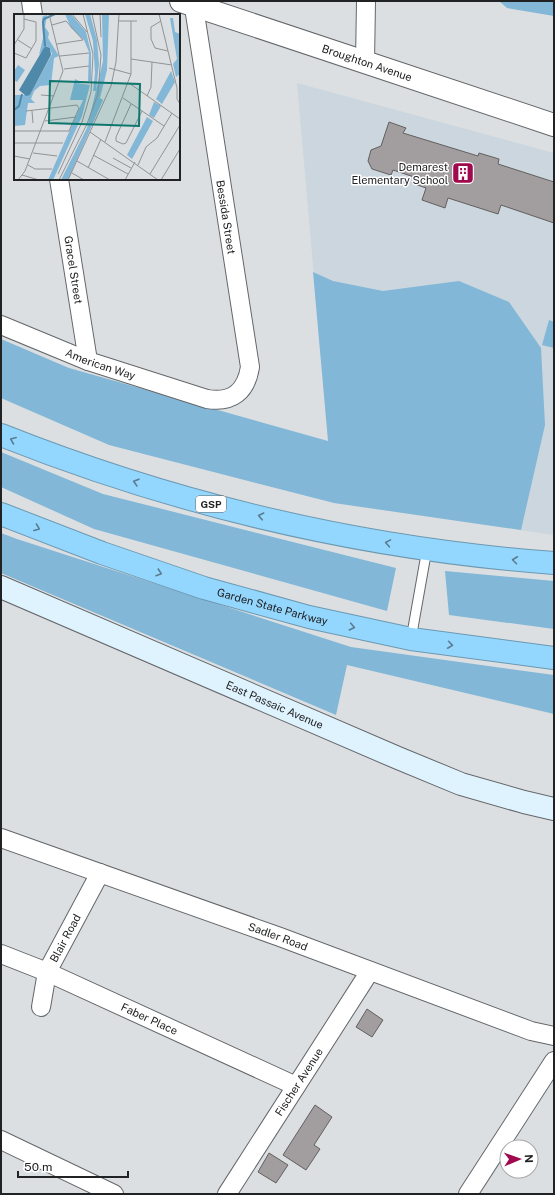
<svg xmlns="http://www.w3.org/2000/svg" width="555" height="1195" viewBox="0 0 555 1195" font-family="'Public Sans',sans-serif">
  <rect width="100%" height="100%" fill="#dbdfe1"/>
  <path fill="#cbd6de" d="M297 83 554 153V535L334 503Z"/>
  <path fill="#82b7d7" d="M499 1H554V16L507 8Z
    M313 272 333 281 383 291 459 281 509 302 541 348 545 425 521 530 334 503 109 445 1 398V339L69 368 328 441Z
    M549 320 554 322V348L542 345Z
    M1 452 103 494 396 568 387 611 94 529 1 487Z
    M1 533 17 539 351 647 554 675V714L347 665 336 715 1 573Z
    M445 571 554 581V629L449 615Z"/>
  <path fill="#a29e9f" stroke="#635f5f" d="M389 122 406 128 403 133 478 156 479 153 499 159 498 164 554 182V223L501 205 498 214 448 198 445 208 422 200 426 188 412 183 414 177 393 170 391 175 372 169 368 161 371 150 381 146Z
    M367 1009 383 1020 372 1037 356 1027Z
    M315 1105 332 1117 314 1145 320 1149 306 1170 283 1155Z
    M269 1153 288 1165 276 1183 258 1172Z"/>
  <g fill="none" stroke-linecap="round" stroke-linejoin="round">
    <g stroke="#64676a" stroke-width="11">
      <path id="service" d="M411 639 427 549"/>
    </g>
    <g stroke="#64676a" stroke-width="20">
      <g id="minor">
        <path d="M31 1 33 15"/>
        <path d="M365 62 366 1"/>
        <path id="s1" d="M59 179 88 361"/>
        <path id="s2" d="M1 325 88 361 207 399C232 403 246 392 250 367L193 1"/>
        <path id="s3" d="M1 838 280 937 531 1031 554 1036"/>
        <path id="s4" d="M1 954 47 972 296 1086"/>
        <path id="s5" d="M41 1007 47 972 100 873"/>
        <path d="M1 1140 114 1194"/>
        <path id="s6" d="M227 1194 370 971"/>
        <path d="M468 1194 554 1061"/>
      </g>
    </g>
    <g stroke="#64676a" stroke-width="24">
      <g id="tertiary">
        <path id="s7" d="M181 1 554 125"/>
      </g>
    </g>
    <g stroke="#64676a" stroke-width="24">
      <g id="secondary">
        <path id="s8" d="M1 587 398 758 461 784 524 802 554 809"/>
      </g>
    </g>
    <g stroke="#6c98b1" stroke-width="24">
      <g id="motorway">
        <path d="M1 435C177 505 365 549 554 563"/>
        <path id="s9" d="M1 514 102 553 204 588 309 617 411 639 554 658"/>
      </g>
    </g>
    <use href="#service" stroke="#fff" stroke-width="9"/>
    <use href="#minor" stroke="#fff" stroke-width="18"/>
    <use href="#tertiary" stroke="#fff" stroke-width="22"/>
    <use href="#secondary" stroke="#dff3ff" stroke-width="22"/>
    <use href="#motorway" stroke="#94d7fe" stroke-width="22"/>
  </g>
  <defs><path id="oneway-chevron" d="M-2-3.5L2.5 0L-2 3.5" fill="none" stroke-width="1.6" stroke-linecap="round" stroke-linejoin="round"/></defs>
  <g stroke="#5a7c90">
    <use href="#oneway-chevron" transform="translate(13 440) rotate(-158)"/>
    <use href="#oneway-chevron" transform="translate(136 482) rotate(-164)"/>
    <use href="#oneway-chevron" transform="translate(261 516) rotate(-167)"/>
    <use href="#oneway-chevron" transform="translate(37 528) rotate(21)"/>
    <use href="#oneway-chevron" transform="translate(388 543) rotate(-170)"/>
    <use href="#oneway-chevron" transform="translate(515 560) rotate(-173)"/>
    <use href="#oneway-chevron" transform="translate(159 573) rotate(19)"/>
    <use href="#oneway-chevron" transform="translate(352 627) rotate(12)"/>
    <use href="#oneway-chevron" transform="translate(450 645) rotate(8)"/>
  </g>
  <defs>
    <g id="building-square" transform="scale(1.15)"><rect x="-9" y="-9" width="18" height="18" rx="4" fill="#a0094d" stroke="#fff"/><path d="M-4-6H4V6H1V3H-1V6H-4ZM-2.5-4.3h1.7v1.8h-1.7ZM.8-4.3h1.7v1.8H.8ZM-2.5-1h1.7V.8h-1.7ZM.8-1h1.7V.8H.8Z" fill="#fff"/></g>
  </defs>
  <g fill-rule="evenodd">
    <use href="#building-square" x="463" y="173"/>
  </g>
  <g text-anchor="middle" stroke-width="3" stroke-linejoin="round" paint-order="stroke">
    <rect fill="#fff" stroke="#646465" stroke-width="1" x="196" y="496" width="30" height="16" rx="3"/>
    <g font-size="10" font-weight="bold" fill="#212223">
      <text x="211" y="508">GSP</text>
    </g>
    <g font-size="11" fill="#212223" stroke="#fff">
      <text dy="4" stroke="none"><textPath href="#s7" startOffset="196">Broughton Avenue</textPath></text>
      <text transform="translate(226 217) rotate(81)" y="4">Bessida Street</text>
      <text dy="4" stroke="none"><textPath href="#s1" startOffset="92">Gracel Street</textPath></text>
      <text dy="4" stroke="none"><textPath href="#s2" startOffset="107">American Way</textPath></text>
      <text dy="4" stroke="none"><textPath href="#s9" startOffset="287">Garden State Parkway</textPath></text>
      <text dy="4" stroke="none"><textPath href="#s8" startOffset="298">East Passaic Avenue</textPath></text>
      <text dy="4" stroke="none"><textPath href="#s3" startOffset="294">Sadler Road</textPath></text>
      <text dy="4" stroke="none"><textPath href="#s5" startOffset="74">Blair Road</textPath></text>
      <text dy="4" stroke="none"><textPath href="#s4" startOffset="162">Faber Place</textPath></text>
      <text dy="4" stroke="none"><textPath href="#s6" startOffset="133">Fischer Avenue</textPath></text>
    </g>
    <g font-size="11" fill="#212223" stroke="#fff" text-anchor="end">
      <text x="448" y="171">Demarest<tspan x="448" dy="13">Elementary School</tspan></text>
    </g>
  </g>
  <g transform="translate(14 14)">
    <rect width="166" height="166" fill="#dbdfe1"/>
    <path d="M51 0H57L72 18 77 39V67H74L75 38 70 26 57 14ZM71 0H76L83 26 85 50 82 77H79L81 59 79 27ZM88 0H95L93 56 86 84 89 86 54 166H47L73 114 89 47ZM33 1 31 13 35 19 34 24 45 42 40 44 37 71 26 72 20 77 17 85 21 89H14L11 111 0 112V81H16L38 40 36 34 32 32 25 41 29 24 28 5 29 2ZM156 4H159L161 18 166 20V60L162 63 159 50 163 45ZM4 51 11 56 3 68 0 66V57ZM157 57 161 68 148 90 142 85ZM61 65 65 67 62 69 76 71 68 102 39 166H34L69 86H56ZM140 88 147 92 140 104 135 101ZM133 103 139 107 118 145 113 141Z" fill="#82b7d7"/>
    <path d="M31 32 36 34 37 41 16 81 12 82 5 76Z" fill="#4f89aa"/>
    <path fill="none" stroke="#4f89aa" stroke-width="2" d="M31 32 29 8 30 5 41 0M0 96 5 92 8 80"/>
    <path fill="none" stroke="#919395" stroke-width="1" d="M58 0 73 18M86 0 87 23M145 0 163 74V85L166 90M104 7H123M147 7 137 13V25L141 34 154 37M38 11 52 7 69 26M4 26 18 35M43 30 69 26M0 31 10 15V0M0 39 12 44 22 27V8L10 5M46 42 75 39M117 45 158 51M95 54 117 60M50 55 75 52M115 69 166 105M27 81 40 82M133 82 137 73 138 48M109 84 150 112M117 90 102 123V127L109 130 112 129 128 97M18 97 19 109M31 107 62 103M0 117H55L65 94 63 91 12 97M76 118 144 166M91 128 117 60V7M0 129H49M19 139 43 142M79 141 114 160M0 142 16 145M99 144 117 154M63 147 96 166M14 151 21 155H38M124 151 132 133 143 124 158 99M74 154 87 125M58 159 70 166M44 160 68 108 77 78 79 40 69 0M136 160 166 111M8 161 25 166M4 166 11 157 49 57 35 0M45 166 73 110 84 80 87 41 78 0M54 166 97 72 102 48 105 0M111 166 121 148M147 166 166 135"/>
    <path fill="#0f766e" fill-opacity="0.15" stroke="#0f766e" stroke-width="2" d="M36 67 126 70 125 112 35 109Z"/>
    <rect width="166" height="166" fill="none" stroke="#212223" stroke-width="2"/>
  </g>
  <rect width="555" height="1195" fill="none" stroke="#212223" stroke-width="4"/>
  <g transform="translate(519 1159) rotate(88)"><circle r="19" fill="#ffffff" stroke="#a6a7a7"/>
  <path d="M0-3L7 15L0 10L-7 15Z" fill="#a0094d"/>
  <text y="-6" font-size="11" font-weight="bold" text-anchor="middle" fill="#212223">N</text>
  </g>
  <path d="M18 1171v6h110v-6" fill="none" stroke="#212223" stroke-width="2"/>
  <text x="24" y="1171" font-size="12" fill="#212223" stroke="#ffffff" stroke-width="3" paint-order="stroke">50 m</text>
</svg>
